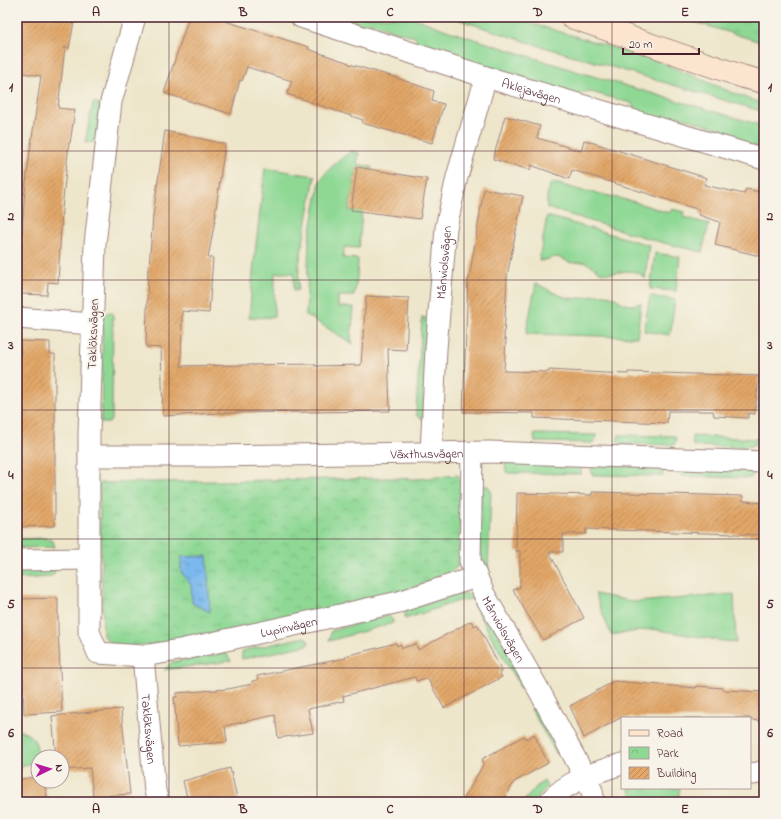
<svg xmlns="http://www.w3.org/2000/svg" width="781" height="819" viewBox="0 0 781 819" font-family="'Indie Flower',sans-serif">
  <defs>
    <pattern id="park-crowns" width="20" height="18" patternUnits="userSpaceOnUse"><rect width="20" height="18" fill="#8ed894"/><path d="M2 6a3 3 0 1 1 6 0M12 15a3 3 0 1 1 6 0" fill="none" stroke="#7cb980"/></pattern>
    <pattern id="water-ripples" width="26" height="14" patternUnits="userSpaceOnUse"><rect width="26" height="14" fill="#7ab8ed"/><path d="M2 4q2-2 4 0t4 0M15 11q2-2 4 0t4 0" fill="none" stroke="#6695c0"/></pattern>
    <pattern id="building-hatch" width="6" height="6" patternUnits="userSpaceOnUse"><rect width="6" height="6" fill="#e2a769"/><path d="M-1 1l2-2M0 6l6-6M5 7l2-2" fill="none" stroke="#b98757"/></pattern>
  </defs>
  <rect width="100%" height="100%" fill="#f7f3e8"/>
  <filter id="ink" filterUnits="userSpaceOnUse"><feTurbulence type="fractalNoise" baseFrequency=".025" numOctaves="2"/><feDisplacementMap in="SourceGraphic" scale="8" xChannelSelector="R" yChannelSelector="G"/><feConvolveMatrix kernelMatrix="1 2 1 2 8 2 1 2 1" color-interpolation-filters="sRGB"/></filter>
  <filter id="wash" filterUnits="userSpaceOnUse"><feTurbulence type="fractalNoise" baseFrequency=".012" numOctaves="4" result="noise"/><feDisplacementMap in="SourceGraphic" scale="16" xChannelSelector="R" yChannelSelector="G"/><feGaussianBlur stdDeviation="0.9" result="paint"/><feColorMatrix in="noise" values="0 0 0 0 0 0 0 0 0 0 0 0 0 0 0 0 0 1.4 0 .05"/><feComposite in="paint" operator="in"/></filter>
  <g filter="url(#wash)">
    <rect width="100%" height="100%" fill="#eee6cb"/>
    <path fill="#8ed894" stroke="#6c7c60" d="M345 17H412L449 31 579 72 764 126V149L728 138 721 129 676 116 664 121 639 113 631 103 587 91 580 96 420 48 415 37 371 23 360 27 348 23Z
      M451 17H510L655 60 738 95 764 104V112L524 41Z
      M93 102 99 104C103 116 98 132 94 142L85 143Z
      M351 151 359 153 357 164 372 167 371 172C362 172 352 172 354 184L358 186 351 199 349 210 362 211 359 248 344 247 343 258 358 259 357 278 354 296H338V307H354L351 338 353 344 306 315 309 241 320 181C327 169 340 160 351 151Z
      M265 168 315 176 299 265 298 290 294 291V273H275L274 317 249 318 254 262Z
      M551 182 587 192H592L635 202 669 213 672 209 684 212 683 217 709 224 702 252 660 242 547 208V195Z
      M547 216 649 245 645 279C635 264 614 276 603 273 596 271 592 264 584 262 580 262 576 263 572 263 566 262 563 258 557 257 551 257 545 261 539 261Z
      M655 253 680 257 676 291 650 289Z
      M536 283C551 291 565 301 582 298 589 297 597 294 604 295 621 295 619 310 641 303L637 337 527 334 526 333Z
      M650 296 675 300 670 335 644 331Z
      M110 312 113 313 112 419 109 423H101L103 315Z
      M422 317 426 318 428 322V328L423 378V419H422L417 416 416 412Z
      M534 434 596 435V439L593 443 535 442Z
      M619 435 675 436 676 440 674 445 620 444 617 441Z
      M692 436 761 439 756 443 749 447 693 446Z
      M505 463 578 464 581 466V474L508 473 506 472Z
      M591 465 661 466 663 471V476L592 475Z
      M683 468 749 469 753 474 751 478 683 476 681 475V471Z
      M481 486H488L491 491 488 573 483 566 479 554Z
      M45 538 53 541 55 547 17 548V539Z
      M17 568 55 570V572L51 577 17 579Z
      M455 594H467L472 597V599L459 601 405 619V611L407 609Z
      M595 594 636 602 734 594 736 643 652 629 611 635Z
      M482 606 525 682 521 689 477 611Z
      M388 615 393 620V623L329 641 331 631Z
      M305 637 309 641 308 645 242 659V653L245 650Z
      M226 653 231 661 164 670 172 662Z
      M531 709H538L562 753 561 756 556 753Z
      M17 730C37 735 38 746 38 762L19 766 20 771H17Z
      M544 781 547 787 533 802H523L538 785Z
      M628 788H680L678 798 705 802H639L633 798Z"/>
    <path fill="url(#park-crowns)" stroke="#6c7c60" d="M678 17H764V43Z
      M458 475 462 485 458 566 445 577 396 593 327 612 159 644 116 647 103 636 99 483 392 478 417 479Z"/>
    <path fill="url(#water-ripples)" stroke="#626c8c" d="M207 556 210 612 192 603 191 585 181 572V557Z"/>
    <g id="blocks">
      <path fill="url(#building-hatch)" d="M17 17H75L69 48 65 47 58 108 75 110 70 143H69L62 209 58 283 48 282 47 295 21 294V281H20L24 200 29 158 41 76 17 72Z
        M189 17H212L309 47 308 49 349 63V64L391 76 434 91 432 101 444 104 432 143 362 123 363 120 287 94 292 81 247 67 242 81 240 80 231 114 164 93Z
        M505 116 540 126 537 138 581 151 584 140 707 178 704 185 744 194 746 189 764 193V257L715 245 720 222 699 215 700 210 572 170 569 179 531 165 530 170 493 159Z
        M165 131 225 144 215 215H216L208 258H213L209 313 182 311 181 366 315 364V366L361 365 366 296 409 298 406 350 388 349 390 411 220 413 163 416 161 348 146 347 148 268H149L153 216Z
        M357 167 427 179 420 219 351 210Z
        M484 189 523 196 507 276 504 339H506L504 371 549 372V370L606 373 628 374V372L759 376 755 414 748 413V418L714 416 713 411H668L667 423 534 418V413L463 412 468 279H469Z
        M20 341 50 342V354H55V526L17 527V401H19V354H21Z
        M592 492 743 496V501L764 503V535L586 529V534H563V552H549L584 618 543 640 513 590 520 587V551H516L517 493 592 495Z
        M58 598V629L62 712 24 714 20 599Z
        M471 621 474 626 477 624 502 671 499 672 502 677 444 708 427 678 416 681 415 677 343 696 344 701 308 709 313 733 278 738 275 715 225 726 227 742 178 746 174 697H177V693L228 689 252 684V681L258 680 257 676 346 658 345 656 396 643 397 646 401 644 402 648 416 644 418 650Z
        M614 681 696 688V686L723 688V690L764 692V721L750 720V718H620L584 738 570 706Z
        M121 709 130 794 93 797 90 768 62 770V757H56L52 716Z
        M534 734 548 763 514 782 503 802H462L484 763 482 759 524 736 526 739Z
        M230 768 238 802H188L183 781Z
        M38 776V781H44L48 802H17V780Z"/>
    </g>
  </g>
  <g filter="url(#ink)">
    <use href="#blocks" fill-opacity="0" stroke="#9c827b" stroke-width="1"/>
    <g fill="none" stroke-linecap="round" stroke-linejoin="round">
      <g stroke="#9c827b" stroke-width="23">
        <g id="street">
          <path id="s1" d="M135 17 111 102 95 244 89 434V632L98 653 143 656 185 649 399 602 476 577"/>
          <path id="s2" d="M301 17 486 77 764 159"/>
          <path d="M17 318 92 324"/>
          <path id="s3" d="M431 453 436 349 446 228 457 177 486 77"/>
          <path id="s4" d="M472 453 470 561 484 594 540 692 585 777 592 791 594 802"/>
          <path id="s5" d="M89 456H214L490 452 764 462"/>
          <path d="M17 560 89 559"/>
          <path id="s6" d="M143 656 155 791 158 802"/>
          <path d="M750 773 754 774 764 771"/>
          <path d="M549 802C565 782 598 771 622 764"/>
        </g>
      </g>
      <g stroke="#9c827b" stroke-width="24">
        <path id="secondary" d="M571 17 744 77 764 82"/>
      </g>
      <use href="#street" stroke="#fff" stroke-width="21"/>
      <use href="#secondary" stroke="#fce5cf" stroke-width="22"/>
    </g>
  </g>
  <path fill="none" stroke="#4a1f2b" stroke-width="1" stroke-opacity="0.55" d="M169 17V802M317 17V802M464 17V802M612 17V802M17 151H764M17 280H764M17 410H764M17 539H764M17 668H764"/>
  <g text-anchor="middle" stroke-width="3.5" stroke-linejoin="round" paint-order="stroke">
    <g font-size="13" fill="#4a1f2b" stroke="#f7f3e8">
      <text dy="5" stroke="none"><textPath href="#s2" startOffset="242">Aklejavägen</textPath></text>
      <text dy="5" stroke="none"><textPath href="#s3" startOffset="191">Månviolsvägen</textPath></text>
      <text transform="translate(92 334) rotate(-88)" y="5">Taklöksvägen</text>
      <text dy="5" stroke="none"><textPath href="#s5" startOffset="338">Växthusvägen</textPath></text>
      <text dy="5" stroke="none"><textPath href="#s1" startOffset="836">Lupinvägen</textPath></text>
      <text dy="5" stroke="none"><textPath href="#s4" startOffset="184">Månviolsvägen</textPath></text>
      <text dy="5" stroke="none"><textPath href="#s6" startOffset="73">Taklöksvägen</textPath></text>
    </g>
  </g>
  <rect width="781" height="819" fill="none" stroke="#f7f3e8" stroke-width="44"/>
  <rect x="621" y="717" width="130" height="72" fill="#f7f3e8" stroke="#b29e9c"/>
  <rect x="629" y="730" width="20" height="6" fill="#fce5cf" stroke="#b29e9c"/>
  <text x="657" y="737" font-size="12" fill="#4a1f2b">Road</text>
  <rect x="629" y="747" width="20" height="12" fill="url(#park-crowns)" stroke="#b29e9c"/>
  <text x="657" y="757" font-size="12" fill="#4a1f2b">Park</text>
  <rect x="629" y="767" width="20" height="12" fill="url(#building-hatch)" stroke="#b29e9c"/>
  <text x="657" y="777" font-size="12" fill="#4a1f2b">Building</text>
  <g transform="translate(50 769) rotate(85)"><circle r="19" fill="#f7f3e8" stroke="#b29e9c"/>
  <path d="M0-3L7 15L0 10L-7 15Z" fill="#b5179e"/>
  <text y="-6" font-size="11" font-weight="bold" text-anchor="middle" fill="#4a1f2b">N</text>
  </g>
  <path d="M623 48v6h76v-6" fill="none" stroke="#4a1f2b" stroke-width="2"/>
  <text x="629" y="48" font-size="12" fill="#4a1f2b" stroke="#f7f3e8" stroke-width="3" paint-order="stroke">20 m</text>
  <rect x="22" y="22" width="737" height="775" fill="none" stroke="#4a1f2b" stroke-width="1.5"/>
  <g font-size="13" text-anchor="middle" font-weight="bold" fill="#4a1f2b">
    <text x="96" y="16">A</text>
    <text x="243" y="16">B</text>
    <text x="390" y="16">C</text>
    <text x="538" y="16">D</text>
    <text x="685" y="16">E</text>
    <text x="11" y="91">1</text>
    <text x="770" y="91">1</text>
    <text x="11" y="220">2</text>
    <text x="770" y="220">2</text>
    <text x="11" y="349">3</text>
    <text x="770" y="349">3</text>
    <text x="11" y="479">4</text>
    <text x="770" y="479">4</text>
    <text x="11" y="608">5</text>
    <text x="770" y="608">5</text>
    <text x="11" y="737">6</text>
    <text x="770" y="737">6</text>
    <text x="96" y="813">A</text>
    <text x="243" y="813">B</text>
    <text x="390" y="813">C</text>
    <text x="538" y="813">D</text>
    <text x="685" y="813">E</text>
  </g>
</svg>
